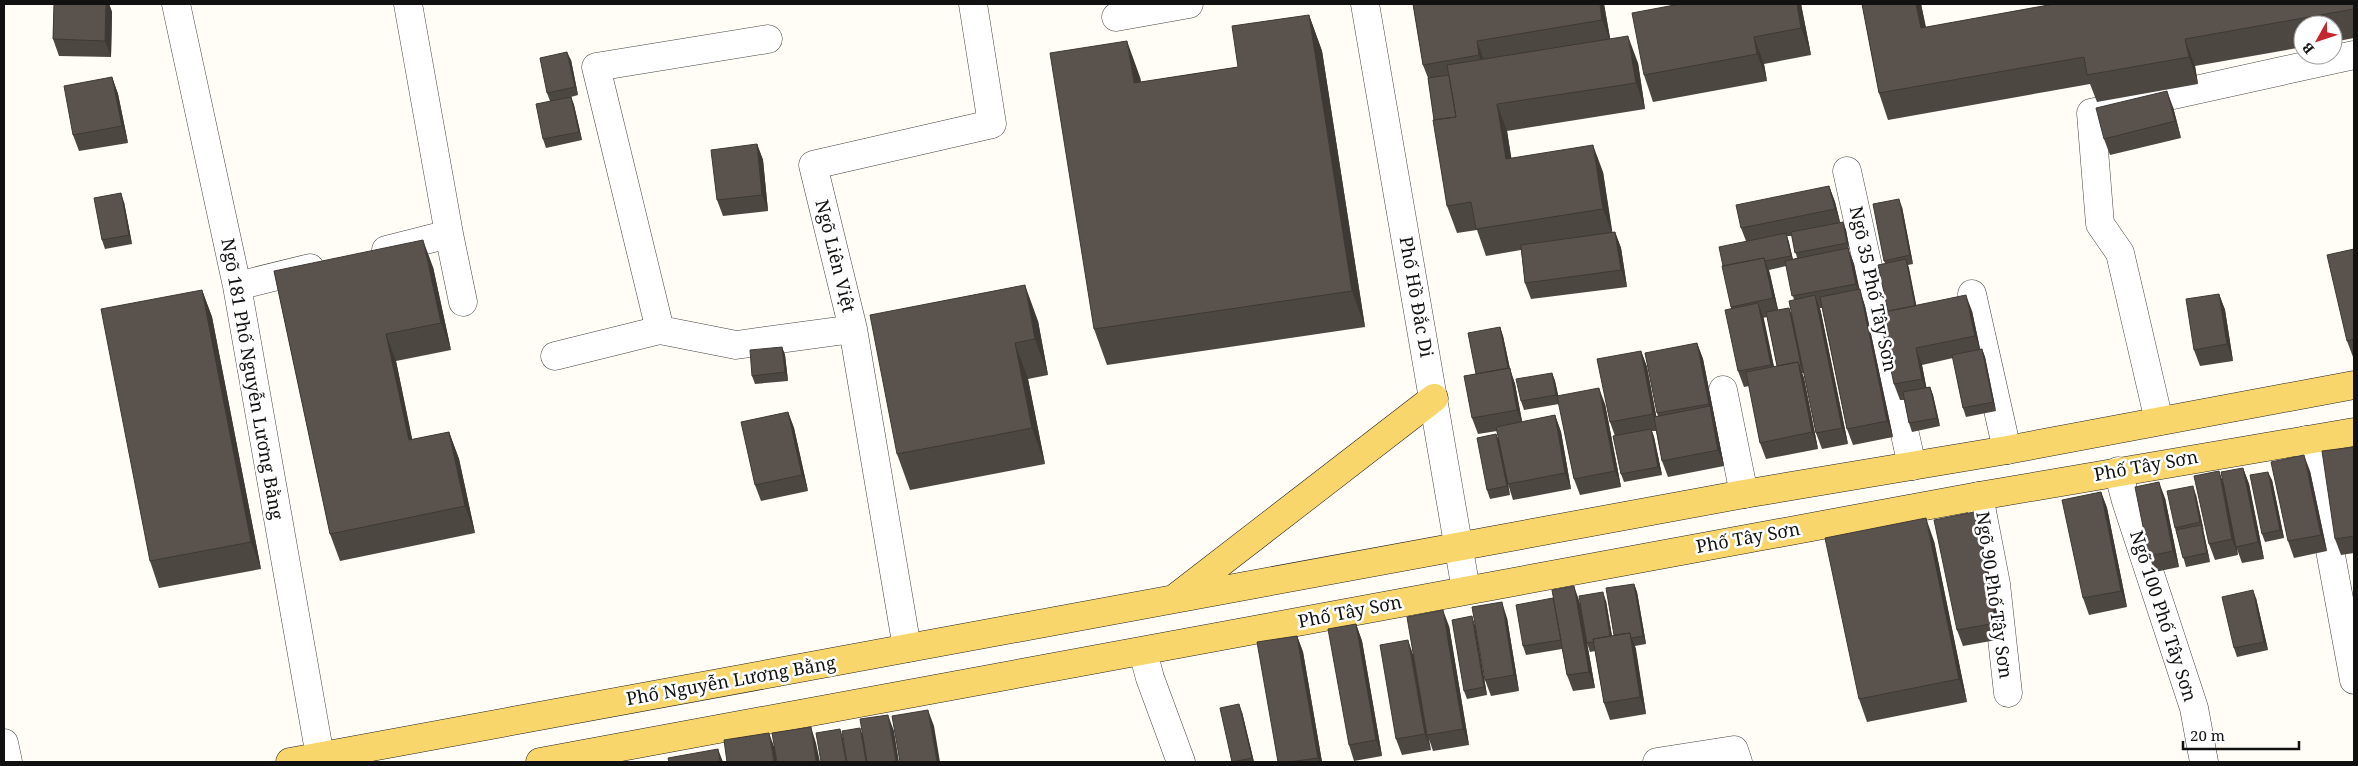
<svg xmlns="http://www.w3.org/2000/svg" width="2358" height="766" viewBox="0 0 2358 766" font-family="'Noto Serif',serif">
  <rect width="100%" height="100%" fill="#fffdf5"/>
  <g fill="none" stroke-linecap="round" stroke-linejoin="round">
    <g stroke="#444" stroke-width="29">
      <path id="minor" d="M176 4 237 286 321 762
        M1365 4 1466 590
        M1116 17 1189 4
        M1847 171 1912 466
        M449 234 463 302
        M386 250 449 234 408 4
        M237 286 310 268
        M1972 294 2007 450
        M660 330 596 67 768 39
        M555 356 660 330 736 345 853 329
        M1723 390 1744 494
        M2159 421 2120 253 2100 224 2091 113 2354 55
        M2306 440 2315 469 2354 680
        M2118 471 2126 501 2194 708 2204 762
        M1979 496 1996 584 2008 693
        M907 648 853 329 813 165 992 124 973 4
        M1143 652 1150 678 1181 762
        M4 743 8 762
        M1657 762 1734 750 1738 762"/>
    </g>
    <g stroke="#222" stroke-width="29">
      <path id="major" d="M1175 598 1434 398
        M290 762 1744 494 2007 450 2354 385
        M540 762 1979 496 2354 432"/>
    </g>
    <use href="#minor" stroke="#fff" stroke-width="28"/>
    <use href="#major" stroke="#f9d66b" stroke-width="28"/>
  </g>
  <path fill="#4d4742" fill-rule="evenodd" d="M54 4H109L112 12 111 57 59 56 53 39Z
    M1413 4H1604L1610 39 1638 63 1645 109 1507 131 1511 158 1603 172 1612 233 1615 232 1621 248 1627 287 1531 299 1525 283 1521 250 1486 256 1477 230 1457 233 1447 206 1434 120 1428 78 1423 65Z
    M1801 4 1811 55 1764 64 1767 81 1653 102 1644 75Z
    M1862 4H1921L1926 27 2354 4V38L2333 42V25H2303V47L2195 66 2198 84 2097 102 2090 84 1888 120 1879 93Z
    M1309 15 1322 51 1365 327 1107 365 1094 329 1140 77 1141 82 1238 67Z
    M571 60 578 95 571 97 574 105 582 140 546 148 543 139 550 101 547 93Z
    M112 77 118 94 128 143 79 151 73 135Z
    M2173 107 2181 138 2110 155 2104 139Z
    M757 144 763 160 768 211 723 216 717 200Z
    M1829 186 1835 202 1840 222 1846 230 1849 251 1854 264 1859 290 1865 306 1893 437 1853 445 1847 429 1822 308H1820L1848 444 1822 449 1816 433 1794 300 1786 266 1769 270 1778 310 1789 308 1792 316 1804 373H1802L1804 378 1818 449 1766 459 1760 443 1749 386 1744 387 1738 371 1731 307 1746 241 1741 228ZM1787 236H1792L1797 258 1793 259ZM1767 317 1777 366 1774 367 1763 318Z
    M124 202 132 244 105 249 102 240Z
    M1902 207 1913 264 1908 265 1916 305 1972 311 1980 349H1982L1985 357 1996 411 1966 417 1963 408 1953 358 1922 365 1926 387H1930L1933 395 1940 426 1912 432 1909 423 1904 400H1900L1894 384 1888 311 1885 263 1884 261Z
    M2354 251V357H2353L2347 341Z
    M433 267 451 350 396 361 412 440 449 432 459 459 475 533 340 561 330 534 274 271Z
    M202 290 212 317 261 569 159 588 150 561Z
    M2219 294 2225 310 2233 361 2200 366 2194 350Z
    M1038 321 1048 375 1028 379 1045 464 910 490 897 454Z
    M1500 327 1503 336 1510 369 1515 384 1522 422 1555 415 1561 432 1571 489 1513 500 1508 484 1510 495 1490 499 1487 490 1496 434 1499 442 1497 431 1478 434 1472 418 1476 374Z
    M1697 343 1703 359 1724 466 1668 477 1662 461 1656 431H1652L1654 437 1662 475 1624 482 1621 474 1615 436 1610 422 1641 351 1647 367 1656 416H1658L1657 413Z
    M782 347 785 355 788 381 755 384 752 376Z
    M1552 373 1555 381 1558 396 1605 404 1621 487 1580 495 1574 479 1559 404 1524 410 1521 401Z
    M788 412 794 428 808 491 761 501 755 485Z
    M2354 447V553L2341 555 2335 539Z
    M2243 468 2249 484 2264 559 2242 563 2237 549 2238 555 2215 560 2209 544Z
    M2310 471 2327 551 2294 558 2288 541Z
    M2272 480 2284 538 2265 542 2262 534Z
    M2101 492 2107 508 2127 607 2089 615 2083 598Z
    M2196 495 2210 562 2186 567 2175 528Z
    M2165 498 2179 567 2155 572 2149 556Z
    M1974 512 1980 529 2002 639 1963 646 1957 630Z
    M1934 541 1967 702 1867 722 1859 699Z
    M1634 584 1637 592 1646 644 1635 646 1646 714 1610 720 1604 703 1595 651 1590 652 1587 643 1606 601 1612 636 1614 635Z
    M2256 598 2268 650 2237 657 2234 648Z
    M1580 603 1595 688 1573 691 1567 675 1562 649 1526 655 1523 646Z
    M1507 618 1519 691 1491 696 1485 680Z
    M1356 624 1362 641 1382 756 1354 761 1349 745Z
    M1475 625 1487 695 1467 699 1464 691Z
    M1449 626 1469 745 1433 751 1429 739 1431 750 1402 755 1396 739Z
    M1297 636 1303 652 1322 762H1278Z
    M1242 712 1254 762H1232Z"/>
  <path fill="#3f3936" d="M106 4H109L112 12 111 57 105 41Z
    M1600 4H1604L1611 43 1602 20Z
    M1797 4H1801L1811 55 1801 28Z
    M1916 4H1921L1931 55 1921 28Z
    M1309 15 1322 51 1365 327 1352 291Z
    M1628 36 1638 63 1645 109 1636 83Z
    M1754 37 1764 64 1767 81 1757 54Z
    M2185 39 2195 66 2198 84 2189 57Z
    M1127 41 1140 77 1147 119 1134 83Z
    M1477 41 1485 63 1487 78 1479 55Z
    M567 52 571 60 578 95 575 87Z
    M112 77 118 94 128 143 122 126Z
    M2167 91 2173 107 2181 138 2175 121Z
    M571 97 574 105 582 140 579 132Z
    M1497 104 1507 131 1516 186 1506 159Z
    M757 144 763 160 768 211 762 195Z
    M1593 145 1603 172 1613 236 1603 209Z
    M1829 186 1835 202 1841 226 1835 209Z
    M121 193 124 202 132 244 129 235Z
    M1899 199 1902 207 1913 264 1910 255Z
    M1843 222 1846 230 1850 251 1847 243Z
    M1615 232 1621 248 1627 287 1621 270Z
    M1786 233 1789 242 1794 265 1791 256Z
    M423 240 433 267 451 350 441 323Z
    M1848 248 1854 264 1862 300 1856 284Z
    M1764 258 1770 274 1779 314 1773 298Z
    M1906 259 1909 268 1919 319 1916 310Z
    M1025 285 1038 321 1048 375 1035 339Z
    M1860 289 1865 306 1893 437 1887 421Z
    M202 290 212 317 261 569 251 542Z
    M2219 294 2225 310 2233 361 2227 344Z
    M1815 295 1821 312 1848 444 1842 428Z
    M1966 295 1972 311 1981 353 1975 336Z
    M1758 303 1764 319 1777 381 1771 365Z
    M1789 308 1792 316 1804 373 1801 365Z
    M1500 327 1503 336 1510 369 1515 384 1523 426 1517 410Z
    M386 334 396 361 418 467 409 440Z
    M1015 343 1028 379 1045 464 1032 428Z
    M1697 343 1703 359 1724 466 1718 450Z
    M782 347 785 355 788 381 785 372Z
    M1916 348 1922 365 1928 395 1922 379Z
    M1982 349 1985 357 1996 411 1993 402Z
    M1641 351 1647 367 1659 430 1653 414Z
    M1798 362 1804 378 1818 449 1812 432Z
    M1552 373 1555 381 1560 403 1556 395Z
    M1930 387 1933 395 1940 426 1937 418Z
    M1599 388 1605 404 1621 487 1615 471Z
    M788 412 794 428 808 491 802 475Z
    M1555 415 1561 432 1571 489 1565 473Z
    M1651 429 1654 437 1662 475 1658 467Z
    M449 432 459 459 475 533 465 506Z
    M1496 434 1500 443 1510 495 1507 486Z
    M2304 455 2310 471 2327 551 2321 535Z
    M2243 468 2249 484 2264 559 2258 542Z
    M2219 471 2225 487 2238 555 2232 539Z
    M2268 472 2272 480 2284 538 2280 530Z
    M2159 482 2165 498 2179 567 2173 551Z
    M2193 486 2196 495 2204 531 2200 522Z
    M2101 492 2107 508 2127 607 2121 591Z
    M1974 512 1980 529 2002 639 1996 623Z
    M1926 518 1934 541 1967 702 1959 679Z
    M2201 525 2204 534 2210 562 2207 553Z
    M1634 584 1637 592 1646 644 1643 636Z
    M1574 586 1580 603 1595 688 1589 672Z
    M2253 590 2256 598 2268 650 2264 642Z
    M1603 592 1606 601 1614 648 1611 639Z
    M1502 602 1507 618 1519 691 1514 675Z
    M1443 610 1449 626 1469 745 1463 729Z
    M1472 616 1475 625 1487 695 1484 687Z
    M1356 624 1362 641 1382 756 1376 740Z
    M1630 633 1636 649 1646 714 1640 697Z
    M1297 636 1303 652 1322 762H1320L1318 758Z
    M1408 640 1414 657 1427 735 1431 750 1425 734Z
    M1239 704 1242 712 1254 762 1252 758Z
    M928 710 934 726 940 762H937Z
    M888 715 894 731 899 762H896Z
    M811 727 816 743 820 762H816Z
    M860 728 863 736 868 762H866Z
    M840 729 843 738 847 762H846Z
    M769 733 775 749 777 762H774Z
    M718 749 723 762H720Z"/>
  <path fill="#5a524d" stroke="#3f3936" d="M54 4H106L105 41 53 39Z
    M1413 4H1600L1602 20 1477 41 1479 55 1423 65Z
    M1680 4H1797L1801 28 1754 37 1757 54 1644 75 1632 13Z
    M1862 4H1916L1921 28 2054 4H2354V9L2185 39 2189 57 2087 75 2084 57 1879 93Z
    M1309 15 1352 291 1094 329 1050 53 1127 41 1134 83 1238 67 1232 26Z
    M1628 36 1636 83 1497 104 1506 159 1593 145 1603 209 1476 229 1471 202 1447 206 1433 120 1456 117 1447 65Z
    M567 52 575 87 547 93 540 58Z
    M1449 75 1456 117 1434 120 1428 78Z
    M112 77 122 126 73 135 64 86Z
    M2167 91 2175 121 2104 139 2096 108Z
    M571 97 579 132 543 139 536 104Z
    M757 144 762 195 717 200 711 150Z
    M1829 186 1835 209 1741 228 1736 205Z
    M121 193 129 235 102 240 94 198Z
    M1899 199 1910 255 1884 261 1873 204Z
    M1843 222 1847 243 1795 253 1791 232Z
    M1615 232 1621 270 1525 283 1521 245Z
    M1786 233 1791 256 1765 261 1764 258 1723 266 1719 247Z
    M423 240 441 323 386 334 409 440 449 432 465 506 330 534 274 271Z
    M1848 248 1856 284 1792 296 1785 261Z
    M2354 249V339L2347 341 2327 255Z
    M1764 258 1773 298 1731 307 1722 266Z
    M1906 259 1915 306 1888 311 1878 265Z
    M1025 285 1035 339 1015 343 1032 428 897 454 870 315Z
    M1860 289 1887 421 1847 429 1820 297Z
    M202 290 251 542 150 561 101 309Z
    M2219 294 2227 344 2194 350 2186 299Z
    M1815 295 1842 428 1816 433 1789 301Z
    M1966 295 1975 336 1916 348 1922 379 1894 384 1879 313Z
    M1758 303 1771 365 1738 371 1725 310Z
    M1789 308 1801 365H1799L1798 362 1777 366 1766 312Z
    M1500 327 1508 368 1476 374 1468 333Z
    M1697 343 1709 404 1657 413 1645 353Z
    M782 347 785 372 752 376 750 350Z
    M1982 349 1993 402 1963 408 1952 355Z
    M1641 351 1653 414 1610 422 1597 359Z
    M1798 362 1812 432 1760 443 1746 372Z
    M1510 368 1517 410 1472 418 1464 376Z
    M1552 373 1556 395 1521 401 1516 379Z
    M1930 387 1937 418 1909 423 1903 392Z
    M1599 388 1615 471 1574 479 1557 396Z
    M1710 406 1718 450 1662 461 1654 417Z
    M788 412 802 475 755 485 741 422Z
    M1555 415 1565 473 1508 484 1496 427Z
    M1651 429 1658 467 1621 474 1613 436Z
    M1496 434 1507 486 1487 490 1477 438Z
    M2354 447V536L2335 539 2322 451Z
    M2304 455 2321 535 2288 541 2271 462Z
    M2243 468 2258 542 2236 547 2221 472Z
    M2219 471 2232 539 2209 544 2194 476Z
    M2268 472 2280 530 2262 534 2250 475Z
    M2159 482 2173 551 2149 556 2135 487Z
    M2193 486 2200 522 2175 528 2167 491Z
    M2101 492 2121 591 2083 598 2062 500Z
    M1974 512 1996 623 1957 630 1934 520Z
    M1926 518 1959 679 1859 699 1825 538Z
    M2201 525 2207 553 2183 558 2176 530Z
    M1634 584 1643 636 1631 638 1630 633 1614 635 1606 588Z
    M1574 586 1589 672 1567 675 1552 590Z
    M2253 590 2264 642 2234 648 2222 597Z
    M1603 592 1610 636 1593 639 1594 642 1587 643 1579 596Z
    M1553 598 1561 640 1523 646 1516 605Z
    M1502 602 1514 675 1485 680 1472 607Z
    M1443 610 1463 729 1427 735 1407 617Z
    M1472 616 1484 687 1464 691 1452 620Z
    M1356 624 1376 740 1349 745 1328 629Z
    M1630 633 1640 697 1604 703 1593 639Z
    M1297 636 1318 758 1289 762H1278L1257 642Z
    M1408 640 1425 734 1396 739 1380 645Z
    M1239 704 1252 758 1232 762 1220 708Z
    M928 710 937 762H900L892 716Z
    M888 715 896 762H867L860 719Z
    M811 727 816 762H777L772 733Z
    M860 728 866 762H847L842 731Z
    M840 729 846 762H821L816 733Z
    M769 733 774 762H727L724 740Z
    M718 749 720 762H669L668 758Z"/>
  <g text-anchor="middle" stroke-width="5" stroke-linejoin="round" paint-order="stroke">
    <g font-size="18" fill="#111" stroke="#fff">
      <text transform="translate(835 256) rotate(76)" y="6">Ngõ Liên Việt</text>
      <text transform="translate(1873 289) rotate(78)" y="6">Ngõ 35 Phố Tây Sơn</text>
      <text transform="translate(1416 297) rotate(80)" y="6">Phố Hồ Đắc Di</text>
      <text transform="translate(252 379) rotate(80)" y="6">Ngõ 181 Phố Nguyễn Lương Bằng</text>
      <text transform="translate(2146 466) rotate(-10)" y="6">Phố Tây Sơn</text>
      <text transform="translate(1748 538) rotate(-10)" y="6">Phố Tây Sơn</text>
      <text transform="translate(1994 595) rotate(82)" y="6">Ngõ 90 Phố Tây Sơn</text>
      <text transform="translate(1350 612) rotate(-11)" y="6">Phố Tây Sơn</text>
      <text transform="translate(2163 616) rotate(72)" y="6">Ngõ 100 Phố Tây Sơn</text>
      <text transform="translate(731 681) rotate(-10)" y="6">Phố Nguyễn Lương Bằng</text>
    </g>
  </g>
  <rect width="2358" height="766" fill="none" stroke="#111111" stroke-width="10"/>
  <g transform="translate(2318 40) rotate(230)"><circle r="24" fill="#ffffff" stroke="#a0a0a0"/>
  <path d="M0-4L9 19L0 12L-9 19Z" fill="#c4262e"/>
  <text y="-8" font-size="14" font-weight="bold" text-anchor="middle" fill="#111111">B</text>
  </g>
  <path d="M2183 741v8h116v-8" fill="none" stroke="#111111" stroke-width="2.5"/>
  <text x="2190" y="741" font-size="15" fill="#111111" stroke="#ffffff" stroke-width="4" paint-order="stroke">20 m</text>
</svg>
